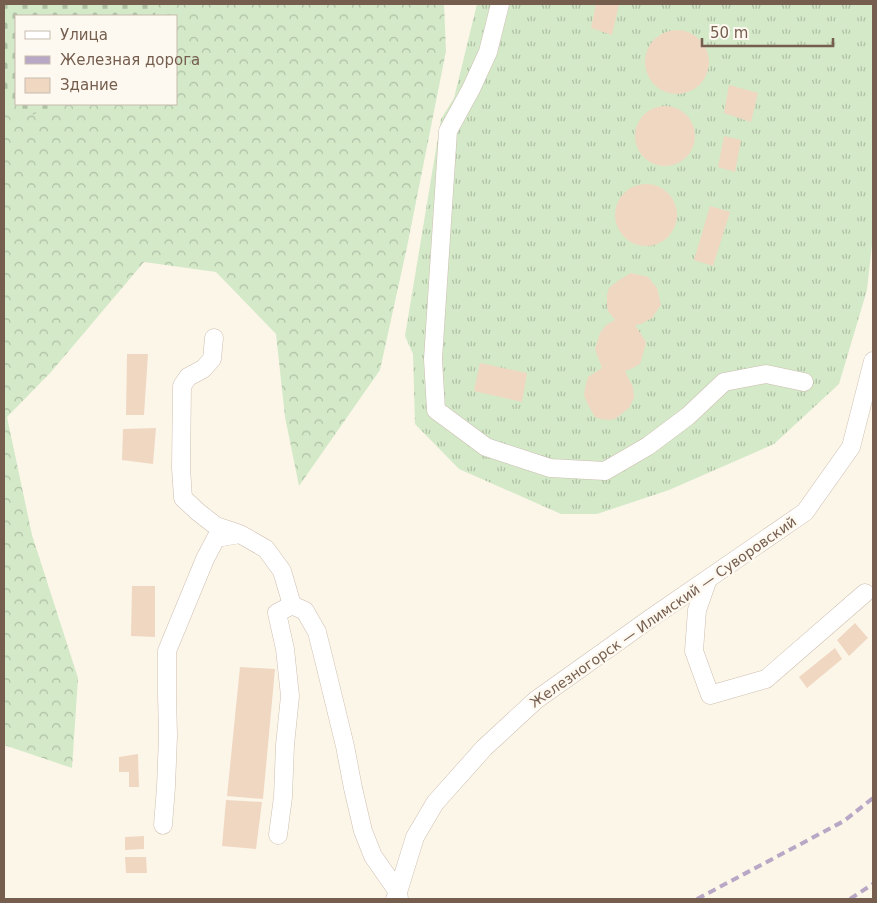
<svg xmlns="http://www.w3.org/2000/svg" width="877" height="903" viewBox="0 0 877 903" font-family="'DejaVu Sans',sans-serif">
  <defs>
    <pattern id="grass-tufts" width="24" height="20" patternUnits="userSpaceOnUse" patternTransform="scale(1.25)"><rect width="24" height="20" fill="#d3e9c8"/><path d="M3 7l-1-3M5 7V3M7 7l1-3M15 17l-1-3M17 17v-4M19 17l1-3" fill="none" stroke="#b0c0a5"/></pattern>
    <pattern id="forest-crowns" width="20" height="18" patternUnits="userSpaceOnUse" patternTransform="scale(1.25)"><rect width="20" height="18" fill="#d3e9c8"/><path d="M2 6a3 3 0 1 1 6 0M12 15a3 3 0 1 1 6 0" fill="none" stroke="#b0c0a5"/></pattern>
    <pattern id="cemetery-stones" width="16" height="16" patternUnits="userSpaceOnUse" patternTransform="scale(1.25)"><rect width="16" height="16" fill="#d3e9c8"/><path d="M2 7V4a2 2 0 0 1 4 0v3zM10 15v-3a2 2 0 0 1 4 0v3z" fill="#b0c0a5"/></pattern>
  </defs>
  <rect width="100%" height="100%" fill="#fcf6e9"/>
  <path fill="url(#grass-tufts)" d="M477 4H873V235L867 290 839 384 774 444 669 490 597 514H561L459 469 415 424 413 354 405 336 441 119 454 98Z"/>
  <path fill="url(#forest-crowns)" fill-rule="evenodd" d="M4 4H444L446 51 407 247 380 370 299 486 285 417 276 334 216 272 144 262 51 372 7 417 32 535 78 678 72 768 4 745ZM16 16H176V104H16Z"/>
  <path fill="url(#cemetery-stones)" d="M4 4H156L155 16H16V104H63L28 116 4 96Z"/>
  <path fill="#f0d7c2" d="M596 4H619L612 35 591 28Z
    M645 62a32 32 0 1 1 64 0a32 32 0 1 1-64 0Z
    M729 85 758 93 751 122 724 113Z
    M635 136a30 30 0 1 1 60 0a30 30 0 1 1-60 0Z
    M724 136 741 140 735 172 718 167Z
    M615 215a31 31 0 1 1 62 0a31 31 0 1 1-62 0Z
    M710 206 730 212 713 266 694 260Z
    M631 273 648 277 657 288 661 305 652 318 641 324 635 325 646 342 645 347 640 364 631 369 625 371 633 387 634 398 629 408 615 419 609 420 600 419 595 417 588 405 584 395 586 384 588 377 602 368 595 349 600 333 606 325 615 320 608 311 607 306V295L609 288 619 280Z
    M127 354H148L144 415H126Z
    M480 363 527 373 522 402 474 391Z
    M156 428 153 464 122 460 123 429Z
    M132 586H155V637L131 636Z
    M855 623 868 638 849 656 837 640Z
    M835 648 842 659 807 688 799 677Z
    M240 667 275 669 263 799 227 796Z
    M138 754 139 787H129V772H119V757Z
    M226 800 262 802 256 849 222 846Z
    M144 836V849L125 850V837Z
    M125 857H146L147 873H126Z"/>
  <g fill="none" stroke-linecap="round" stroke-linejoin="round">
    <g stroke="#cdbeb0" stroke-width="19">
      <path id="minor" d="M500 4 488 52 471 89 448 131 433 359 436 410 486 447 550 468 605 471 648 446 688 416 724 382 766 374 804 382
        M214 338 212 359 203 369 188 377 182 386 181 468 183 498 198 512 216 526 237 533
        M708 579 697 610 694 651 710 695 766 679 865 593
        M163 825 166 787 168 736 167 694V651L205 559 216 538 240 534 266 549 282 571 292 605
        M278 835 283 797 285 745 290 696 285 649 277 613 292 605 305 611 317 632 325 664 345 746 353 788 363 831 373 856 398 892 395 899
        M399 899 398 892 415 837 435 803 484 748 536 700 651 618 805 512 851 447 873 361"/>
    </g>
    <use href="#minor" stroke="#fff" stroke-width="18"/>
    <path stroke="#b9a7c6" stroke-width="4" stroke-dasharray="8 5" stroke-linecap="butt" d="M697 899 844 821 873 798
      M850 899 873 884"/>
  </g>
  <g text-anchor="middle" stroke-width="5" stroke-linejoin="round" paint-order="stroke">
    <g font-size="14" fill="#755e4e" stroke="#fef9f0">
      <text transform="translate(663 612) rotate(-35)" y="5">Железногорск — Илимский — Суворовский</text>
    </g>
  </g>
  <rect width="877" height="903" fill="none" stroke="#755e4e" stroke-width="10"/>
  <rect x="15" y="15" width="162" height="90" fill="#fef9f0" stroke="#c7bbaf"/>
  <rect x="25" y="31" width="25" height="8" fill="#ffffff" stroke="#c7bbaf"/>
  <text x="60" y="40" font-size="15" fill="#755e4e">Улица</text>
  <rect x="25" y="56" width="25" height="8" fill="#b9a7c6" stroke="#c7bbaf"/>
  <text x="60" y="65" font-size="15" fill="#755e4e">Железная дорога</text>
  <rect x="25" y="78" width="25" height="15" fill="#f0d7c2" stroke="#c7bbaf"/>
  <text x="60" y="90" font-size="15" fill="#755e4e">Здание</text>
  <path d="M702 38v8h131v-8" fill="none" stroke="#755e4e" stroke-width="2.5"/>
  <text x="710" y="38" font-size="15" fill="#755e4e" stroke="#fef9f0" stroke-width="4" paint-order="stroke">50 m</text>
</svg>
